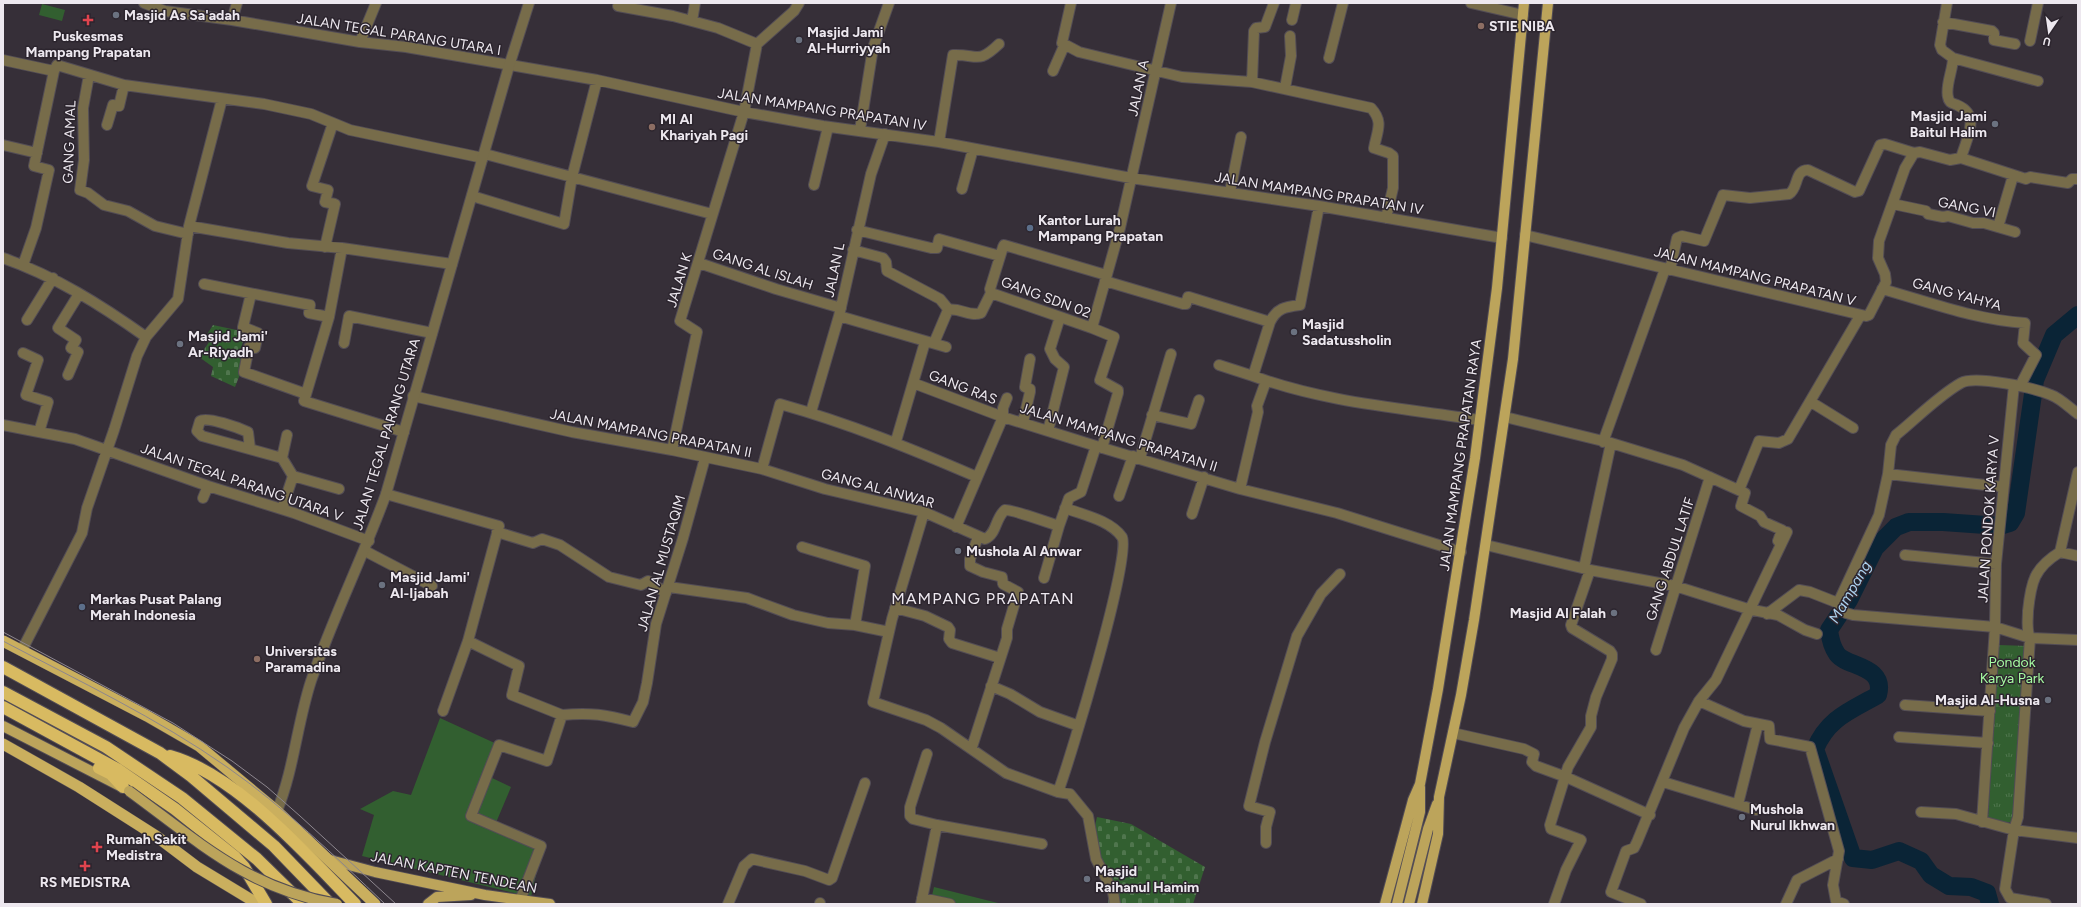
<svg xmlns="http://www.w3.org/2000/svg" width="2081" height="907" viewBox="0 0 2081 907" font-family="Figtree,sans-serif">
  <defs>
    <pattern id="cemetery-stones" width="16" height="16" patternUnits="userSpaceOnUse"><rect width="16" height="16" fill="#325f30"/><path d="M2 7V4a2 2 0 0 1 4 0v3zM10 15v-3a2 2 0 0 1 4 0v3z" fill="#50764e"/></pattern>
    <pattern id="park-tufts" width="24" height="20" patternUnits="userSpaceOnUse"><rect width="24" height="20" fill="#325f30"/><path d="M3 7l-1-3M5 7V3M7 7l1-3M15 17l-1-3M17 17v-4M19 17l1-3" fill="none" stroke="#50764e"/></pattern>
  </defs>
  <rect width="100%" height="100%" fill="#362f38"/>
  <path fill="#325f30" d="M42 4 65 10 62 21 39 15Z
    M440 718 499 745 490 777 511 787 495 825 542 848 531 897 362 856 374 815 360 809 393 791 411 795Z
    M934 887 1002 904H930Z"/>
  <path fill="url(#cemetery-stones)" d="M213 325 246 332 239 355 246 359 235 387 211 376 213 367 199 357 211 339 206 336Z
    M1097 817 1131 824 1205 867 1193 904H1108V883L1091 844Z"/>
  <path fill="url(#park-tufts)" d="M1998 645 2029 646 2016 821 2001 824 1988 819Z"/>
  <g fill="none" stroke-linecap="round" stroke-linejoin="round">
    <path stroke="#0a2436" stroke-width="18" d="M1990 904 1987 893 1971 887 1949 886 1931 875 1921 861 1899 851 1872 860 1853 858 1815 749C1828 718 1850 711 1878 695 1886 665 1846 667 1837 654 1832 647 1830 638 1829 630L1849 600 1875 548 1896 527 1909 522H1943L2000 526 2010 523 2016 513 2035 380 2054 335 2078 315"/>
    <g stroke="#534d55" stroke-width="12">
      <path id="minor" d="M144 3 165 11 232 20 360 42 406 47 597 80 744 112 823 126 939 142 1131 178 1319 206 1502 238
        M1071 3 1062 43 1079 52 1182 77 1252 82 1371 108C1384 122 1377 131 1374 148L1389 153 1393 156V188L1386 218
        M1471 3 1523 15
        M1947 3 1940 45 1942 50 1953 58C1953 70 1945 86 1948 97 1949 103 1952 103 1957 105 1981 115 1967 137 1961 158
        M618 6 673 16 718 28 757 44
        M232 20 237 3
        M1292 20 1296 3
        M692 21 695 3
        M1943 22 1992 31 1994 33V40L2015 44
        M2030 41 2038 3
        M360 42 376 3
        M1329 58 1343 3
        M1953 58 2038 81
        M3 60 54 71 57 65 124 85 264 104 311 114 350 130 483 158
        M1053 71 1064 46
        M89 75 83 108 84 160 80 190 88 193 104 205 128 211 155 226 188 234
        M1252 82 1254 31 1256 28 1265 27 1274 3
        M1285 88 1291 56 1290 36
        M107 125 113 105 119 106 124 85
        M860 130 873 48 889 3
        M939 142 953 55C978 54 977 65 999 44
        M3 145 37 153
        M485 154 712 214
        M814 185 828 127
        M962 189 973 149
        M1230 192 1241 137
        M472 196 564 224 572 177 597 80
        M1893 204 1926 211 1928 214 1943 217 1948 216 1973 223H1984L2015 232
        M189 226 288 243 342 248 452 264
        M1998 227 2013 176
        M857 230 931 248H937L939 239 1000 256
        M1525 235 1866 316 1869 315 1886 282 1885 274 1878 258 1879 241 1905 168 1914 153 1920 152 1950 160 1961 158 2026 179 2030 177 2068 183 2072 179H2078
        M325 247 335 204 325 202 328 190 312 186 333 123
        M342 248 329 317 304 401 404 432
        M853 250 883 258 886 262 887 271 940 299 949 310
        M3 258C55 276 101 305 146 337
        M699 263 776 289 841 308
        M23 265 36 228 49 170 34 166 54 71
        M1670 270 1677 238 1682 236 1704 241 1723 195 1750 198 1789 194C1799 188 1794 170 1808 170L1855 192 1859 191 1880 145 1885 144 1914 153
        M1105 281 1183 304H1186L1188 297H1189L1270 322C1277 308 1285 307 1300 305L1319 206
        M204 284 310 305 309 313 329 317
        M1882 289C1929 302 1976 320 2025 323L2023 343 2036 355 2020 386
        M991 293 990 289 1003 247 1004 245 1106 275
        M991 293 1092 328
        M251 294 243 327 258 333 255 348 249 347 244 372 306 394
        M839 316 946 347
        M27 320 53 278
        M1270 322 1253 376C1327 403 1403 408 1479 420
        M344 343 349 316 432 333
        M934 343 948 310C959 307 969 317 981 313L991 293
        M23 353 38 360 26 395 48 402 39 432
        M1219 365 1253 376
        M68 375 78 352 71 348 76 340 58 328 79 294
        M913 383 1003 417 1096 446 1240 489 1337 513 1461 552
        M413 396 572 432 672 450 762 469 825 489 924 512 985 539C997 534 995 518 1005 510 1012 509 1049 523 1059 526L1069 498 1081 492 1096 446
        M1811 402 1853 428
        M811 412 839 316 871 174 885 134
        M2078 414C2070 408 2060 398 2051 395 2035 388 1975 375 1961 383 1938 396 1916 419 1896 435L1891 445 1888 474 1879 515 1838 603 1846 613 1853 615 1995 627 2030 638 2078 640
        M1152 415 1191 424 1199 400
        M1505 417 1611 443 1683 465 1745 493 1741 506 1760 516 1764 522 1782 530 1778 541
        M1023 422 1030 392V389L1025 387 1030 359
        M3 425 75 439 208 486 294 513 369 541
        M1048 431 1064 367 1055 359 1050 349 1060 317
        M896 441 925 342
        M1603 442 1665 269
        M250 448 248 432C239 428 207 416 200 421L197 431 202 436 282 458
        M1102 448 1118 393V390L1100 380 1114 337 1092 328 1120 228 1171 3
        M672 450 697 332 680 321 744 112 757 44 794 11 799 3
        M1140 458 1171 354
        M762 469 780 404C848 423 912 449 977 477
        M1888 474 2003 487
        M293 476 339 489
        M1240 489 1258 412 1257 406 1266 381
        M1739 490 1759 441 1779 443 1788 439 1860 316
        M386 494 499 526 468 641 443 711
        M1119 496 1133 456
        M203 498 208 486
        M282 509 293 476 282 458 287 435
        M924 512 892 619 873 702 926 720 941 728 1006 773 1058 792 1070 794 1088 816 1096 859 1113 892 1115 904
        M1192 514 1204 477
        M956 527 1003 417V408L1007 398
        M497 532 533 543 542 539 560 545 609 577 641 585 648 581 666 593
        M1486 545 1590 570 1675 586 1748 609 1778 615 1805 630 1817 634
        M802 547 865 566 855 625
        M365 551 432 586
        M2060 552 2078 556
        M1905 555 1996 564
        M1584 568 1611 443
        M1044 578 1059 526
        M669 587 747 598 793 615 828 623 855 625 889 632
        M895 608 925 616 948 627 950 630 949 639 952 643 1000 658
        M1767 614 1799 590 1810 592 1838 603
        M468 641 519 666 512 695 562 715
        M22 650 82 533 87 508 114 430 137 356 146 337 178 299 189 226 222 99
        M1656 650 1710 477
        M991 686 1010 694 1040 712 1079 726
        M1699 701 1744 721 1769 726 1770 739 1810 747 1839 851 1833 885 1836 901 1844 904
        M1905 705 1990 711
        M1453 733 1524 749 1534 754 1532 762 1536 766 1566 777 1650 815
        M1899 737 1988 743
        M972 747 1007 638V629L1018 592 1003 584 1002 577 983 572 970 566V559L978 537
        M1663 782 1756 810
        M1058 792C1069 763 1133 552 1122 537 1110 520 1083 515 1065 508
        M1738 804 1758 724
        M1921 812 1956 814 2014 830 2078 838
        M1982 822 1995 627 1996 564 2014 385
        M937 825 1042 844
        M1266 843V827L1270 812 1249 806 1265 742 1297 636 1321 594 1340 574
        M521 898 541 846 471 816 499 745 547 761 562 715C591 712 606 715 633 722L643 702 647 683 656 624 683 538 705 458
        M922 898 950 904
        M728 904 744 866 752 859 805 871 829 880 832 878 865 783
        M820 904V903
        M921 904 937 825 913 819 910 816V807L927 754
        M1554 904 1566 870 1581 840 1551 829 1550 825 1568 767 1591 727V716L1596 697 1612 659V654L1610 651 1572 628 1571 625 1590 570
        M1641 904 1611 892 1626 851 1634 848 1637 842 1684 728 1699 701 1716 680 1787 532
        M1786 904 1797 880 1838 859
        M2046 904 2010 898 2005 889 2014 830 2018 817 2030 638C2026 629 2028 621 2028 611 2031 582 2034 568 2060 552L2078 472"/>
    </g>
    <g stroke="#534d55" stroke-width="12">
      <path id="tertiary" d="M277 811C294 769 297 724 311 681 333 617 363 557 386 494L509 66 529 3"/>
    </g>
    <g stroke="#534d55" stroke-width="12">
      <path id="primary" d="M3 726 120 786
        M330 860 375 872 485 895 550 904
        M428 904 437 897 471 895
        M1385 904 1413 800 1420 784 1438 689 1475 458 1497 288 1524 3
        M1397 904 1420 812V787
        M1409 904 1428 829 1437 804
        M1422 904 1438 834 1439 797 1461 695 1474 620 1513 359 1548 3"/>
    </g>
    <g stroke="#534d55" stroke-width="12">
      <path id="trunk" d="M3 641 147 716 199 746 277 811 375 904
        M3 744 79 787 156 836 197 867 258 904"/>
    </g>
    <g stroke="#534d55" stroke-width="14">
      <path id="motorway" d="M3 667 160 753 191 776 274 846 330 904
        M3 692 106 747 182 798 257 859 303 904
        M3 707 117 769 175 809 235 857 244 867 266 904
        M170 756C237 775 307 855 355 904
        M99 768 111 774 123 787"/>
    </g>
    <use href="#minor" stroke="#776c4a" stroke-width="10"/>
    <use href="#tertiary" stroke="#776c4a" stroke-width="10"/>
    <use href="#primary" stroke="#bca45b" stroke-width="10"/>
    <use href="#trunk" stroke="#caaf5e" stroke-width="11"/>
    <use href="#motorway" stroke="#d8ba61" stroke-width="12"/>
    <path stroke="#8c868e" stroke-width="1" d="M3 632 173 723 232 761 267 787 300 816 396 904
      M3 641C79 681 157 718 227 767 284 807 335 856 385 904"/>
    <g stroke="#534d55" stroke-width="12" stroke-linecap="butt">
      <path id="primary-bridge" d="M129 791C199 842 248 889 337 904"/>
    </g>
    <use href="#primary-bridge" stroke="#bca45b" stroke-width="10"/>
  </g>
  <g fill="#6b7280" stroke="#2c252e" stroke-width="1.5">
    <circle cx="116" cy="15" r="4"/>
    <circle cx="799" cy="40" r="4"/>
    <circle cx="1995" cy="124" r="4"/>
    <circle cx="1294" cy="332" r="4"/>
    <circle cx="180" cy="344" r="4"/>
    <circle cx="958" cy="551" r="4"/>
    <circle cx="382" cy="585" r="4"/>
    <circle cx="1614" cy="613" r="4"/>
    <circle cx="2048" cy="700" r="4"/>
    <circle cx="1742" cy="817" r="4"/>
    <circle cx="1087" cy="879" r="4"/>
  </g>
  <g fill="#e0444e" stroke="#2c252e" stroke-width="1.5">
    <path d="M86 14h4v4h4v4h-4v4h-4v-4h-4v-4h4z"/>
    <path d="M95 841h4v4h4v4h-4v4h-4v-4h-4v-4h4z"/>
    <path d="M83 860h4v4h4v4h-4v4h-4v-4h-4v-4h4z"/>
  </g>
  <g fill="#8d6e63" stroke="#2c252e" stroke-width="1.5">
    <circle cx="1481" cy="26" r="4"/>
    <circle cx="652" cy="127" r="4"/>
    <circle cx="257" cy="659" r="4"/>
  </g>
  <g fill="#5c6f8a" stroke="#2c252e" stroke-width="1.5">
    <circle cx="1030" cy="228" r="4"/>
    <circle cx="82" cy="607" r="4"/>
  </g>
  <g text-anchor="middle" stroke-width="3" stroke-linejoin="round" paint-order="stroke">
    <g font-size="14" font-weight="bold" fill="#ede8ef" stroke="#2c252e" text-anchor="start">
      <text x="124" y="20">Masjid As Sa'adah</text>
      <text x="1489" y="31">STIE NIBA</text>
      <text x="807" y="37">Masjid Jami<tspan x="807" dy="16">Al-Hurriyyah</tspan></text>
      <text x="88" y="41" text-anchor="middle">Puskesmas<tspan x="88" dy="16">Mampang Prapatan</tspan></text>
      <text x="1987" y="121" text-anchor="end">Masjid Jami<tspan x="1987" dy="16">Baitul Halim</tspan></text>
      <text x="660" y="124">MI Al<tspan x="660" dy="16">Khariyah Pagi</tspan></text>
      <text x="1038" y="225">Kantor Lurah<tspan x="1038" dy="16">Mampang Prapatan</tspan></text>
      <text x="1302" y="329">Masjid<tspan x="1302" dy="16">Sadatussholin</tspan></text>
      <text x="188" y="341">Masjid Jami'<tspan x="188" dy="16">Ar-Riyadh</tspan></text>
      <text x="966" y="556">Mushola Al Anwar</text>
      <text x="390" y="582">Masjid Jami'<tspan x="390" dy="16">Al-Ijabah</tspan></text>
      <text x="90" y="604">Markas Pusat Palang<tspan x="90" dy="16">Merah Indonesia</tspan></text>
      <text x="1606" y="618" text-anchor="end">Masjid Al Falah</text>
      <text x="265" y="656">Universitas<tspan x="265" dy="16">Paramadina</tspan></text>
      <text x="2040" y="705" text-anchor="end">Masjid Al-Husna</text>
      <text x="1750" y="814">Mushola<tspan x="1750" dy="16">Nurul Ikhwan</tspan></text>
      <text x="106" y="844">Rumah Sakit<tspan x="106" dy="16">Medistra</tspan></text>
      <text x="1095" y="876">Masjid<tspan x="1095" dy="16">Raihanul Hamim</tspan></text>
      <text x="85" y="887" text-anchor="middle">RS MEDISTRA</text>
    </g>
    <g font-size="14" fill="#ede8ef" stroke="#2c252e">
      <text transform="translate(399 34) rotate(9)" y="5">JALAN TEGAL PARANG UTARA I</text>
      <text transform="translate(1138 88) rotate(-78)" y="5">JALAN A</text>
      <text transform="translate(822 109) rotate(9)" y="5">JALAN MAMPANG PRAPATAN IV</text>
      <text transform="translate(69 142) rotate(-88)" y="5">GANG AMAL</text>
      <text transform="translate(1319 193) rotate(9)" y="5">JALAN MAMPANG PRAPATAN IV</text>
      <text transform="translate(1967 207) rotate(11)" y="5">GANG VI</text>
      <text transform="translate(763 269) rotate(18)" y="5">GANG AL ISLAH</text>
      <text transform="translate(834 270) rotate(-78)" y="5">JALAN L</text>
      <text transform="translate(1755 276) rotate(14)" y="5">JALAN MAMPANG PRAPATAN V</text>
      <text transform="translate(679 280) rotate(-73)" y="5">JALAN K</text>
      <text transform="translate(1957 294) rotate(15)" y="5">GANG YAHYA</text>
      <text transform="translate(1046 297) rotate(20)" y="5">GANG SDN 02</text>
      <text transform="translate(963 387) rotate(21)" y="5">GANG RAS</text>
      <text transform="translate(651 433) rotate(11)" y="5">JALAN MAMPANG PRAPATAN II</text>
      <text transform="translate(386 434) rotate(-73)" y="5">JALAN TEGAL PARANG UTARA</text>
      <text transform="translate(1119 437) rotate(17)" y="5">JALAN MAMPANG PRAPATAN II</text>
      <text transform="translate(1460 455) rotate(-82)" y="5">JALAN MAMPANG PRAPATAN RAYA</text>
      <text transform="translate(242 482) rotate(19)" y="5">JALAN TEGAL PARANG UTARA V</text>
      <text transform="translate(878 488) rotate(15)" y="5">GANG AL ANWAR</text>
      <text transform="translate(1988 519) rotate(-86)" y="5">JALAN PONDOK KARYA V</text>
      <text transform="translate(1670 559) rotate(-72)" y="5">GANG ABDUL LATIF</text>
      <text transform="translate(661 563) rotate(-74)" y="5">JALAN AL MUSTAQIM</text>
      <text transform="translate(454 872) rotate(11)" y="5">JALAN KAPTEN TENDEAN</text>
    </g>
    <g font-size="14" fill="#a6fba2" stroke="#2c252e">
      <text x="2012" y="667">Pondok<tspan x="2012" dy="16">Karya Park</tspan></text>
    </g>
    <g font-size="15" font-style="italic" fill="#add3f0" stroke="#2c252e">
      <text transform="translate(1850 592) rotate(-60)" y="5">Mampang</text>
    </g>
    <g font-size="16" letter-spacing="1" fill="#ede8ef" stroke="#2c252e">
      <text x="983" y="604">MAMPANG PRAPATAN</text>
    </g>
  </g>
  <rect width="2081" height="907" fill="none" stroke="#ede8ef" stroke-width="8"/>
  <g transform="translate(2049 32) rotate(193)" stroke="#2c252e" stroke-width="3" paint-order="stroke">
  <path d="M0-3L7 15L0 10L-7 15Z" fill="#ede8ef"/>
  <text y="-6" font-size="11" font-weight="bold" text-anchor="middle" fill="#ede8ef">U</text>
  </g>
</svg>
